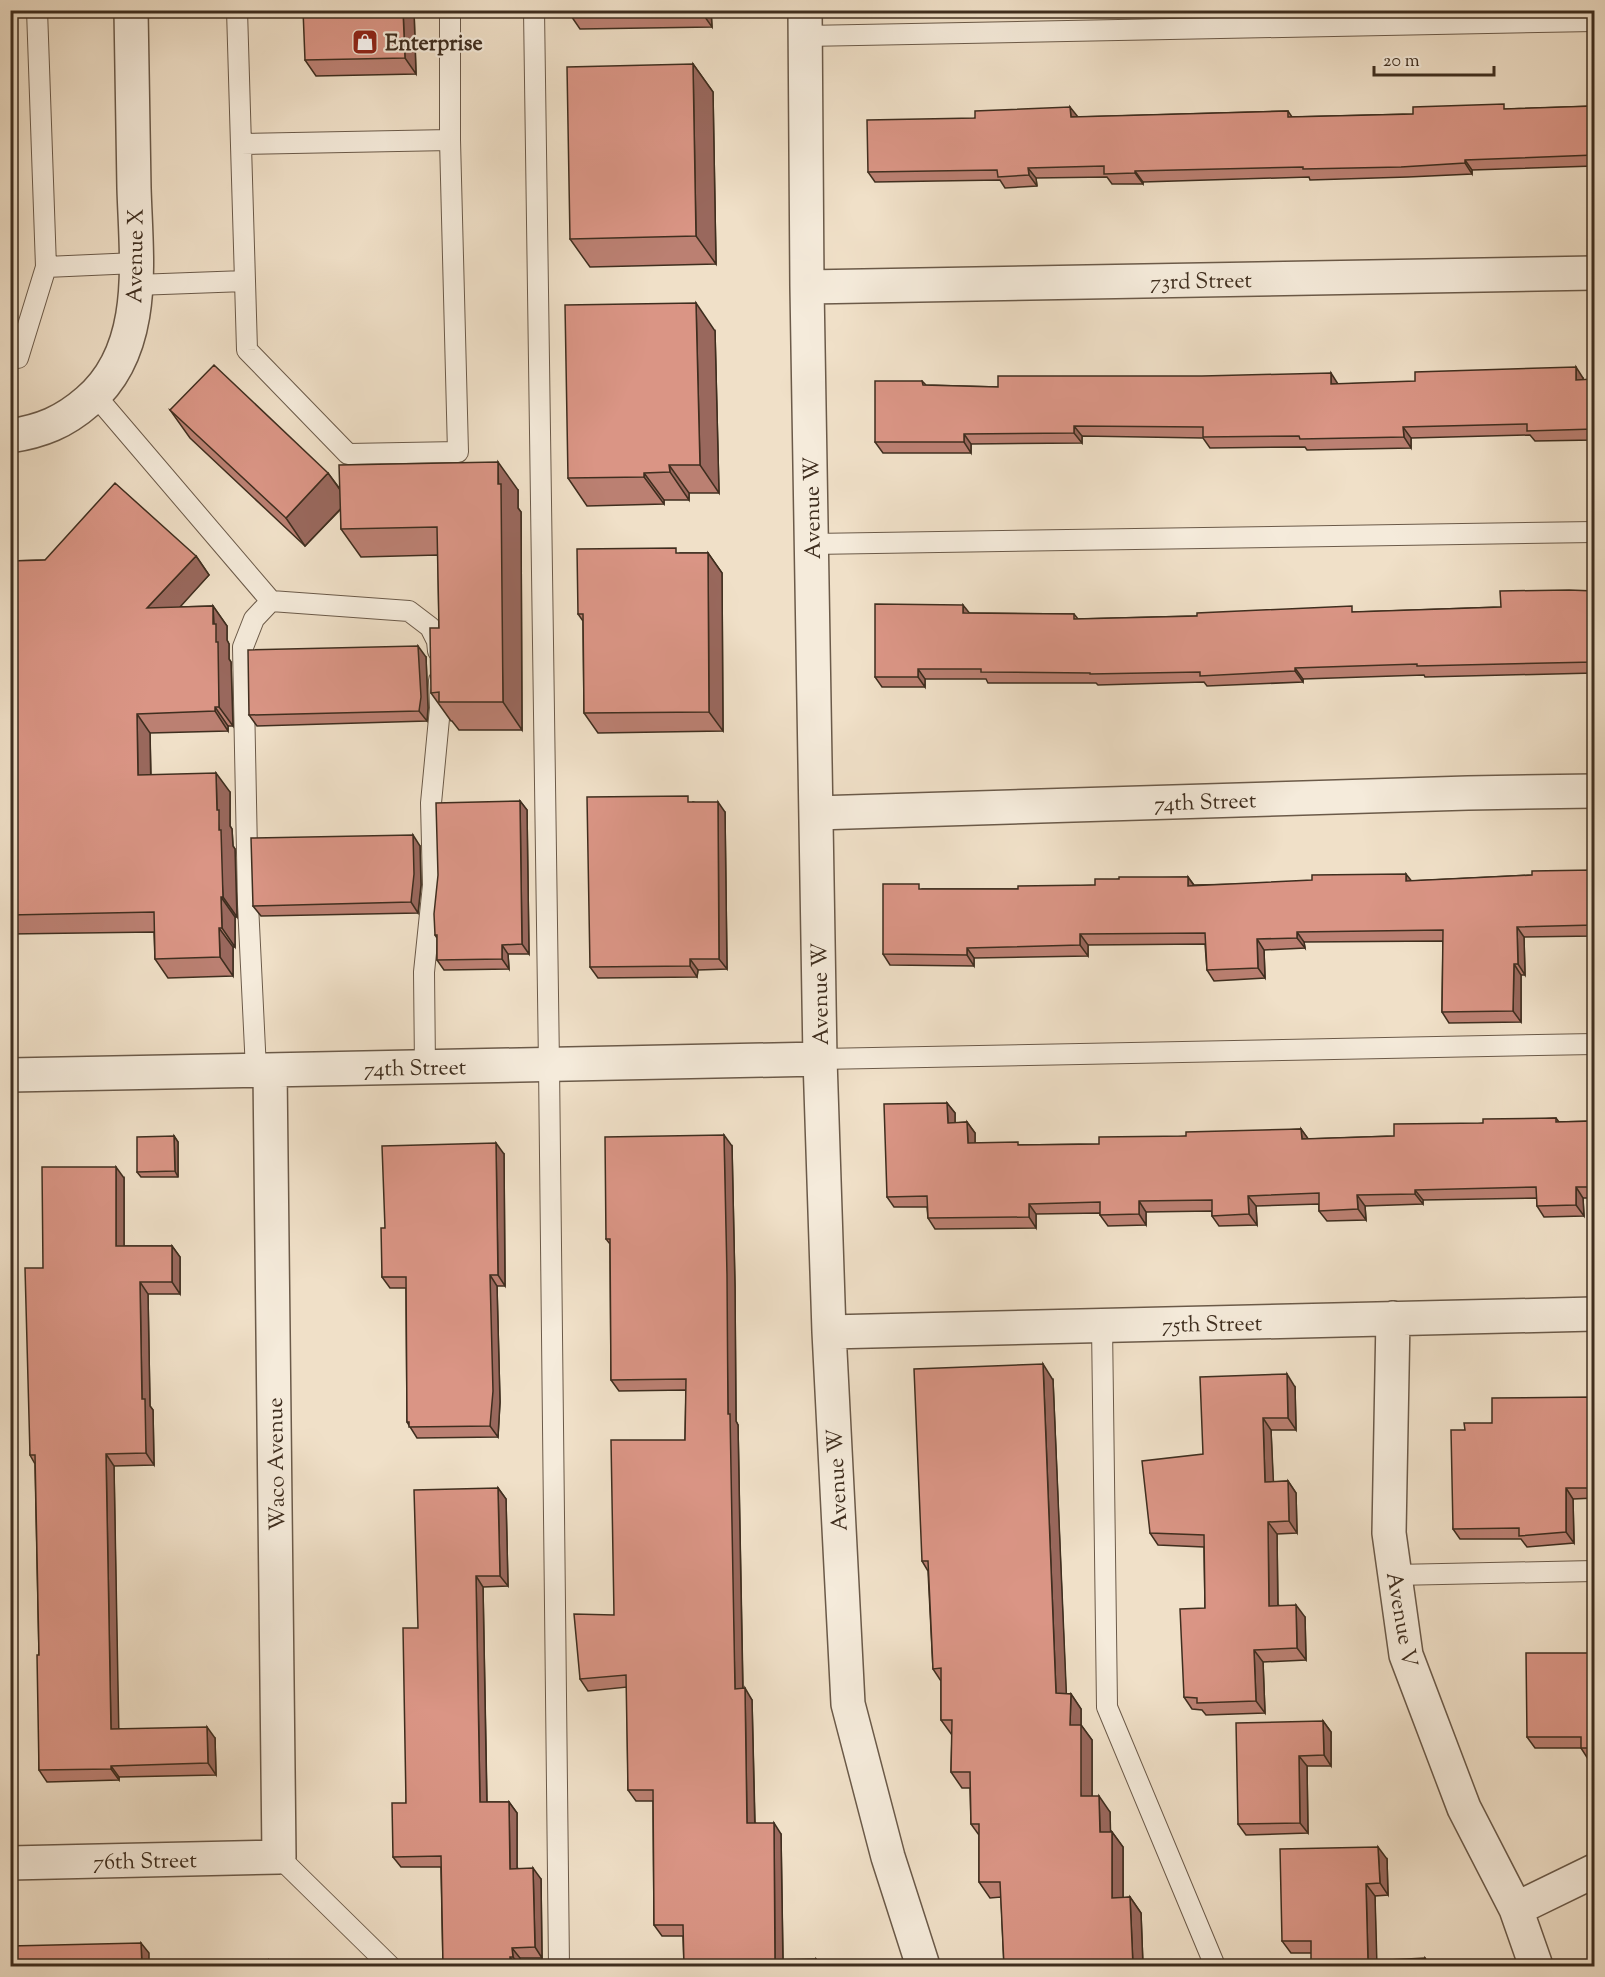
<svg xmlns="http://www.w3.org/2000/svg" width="1605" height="1977" viewBox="0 0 1605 1977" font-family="'Sorts Mill Goudy',serif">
  <rect width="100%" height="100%" fill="#f0e0c8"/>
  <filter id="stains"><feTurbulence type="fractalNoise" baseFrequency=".00333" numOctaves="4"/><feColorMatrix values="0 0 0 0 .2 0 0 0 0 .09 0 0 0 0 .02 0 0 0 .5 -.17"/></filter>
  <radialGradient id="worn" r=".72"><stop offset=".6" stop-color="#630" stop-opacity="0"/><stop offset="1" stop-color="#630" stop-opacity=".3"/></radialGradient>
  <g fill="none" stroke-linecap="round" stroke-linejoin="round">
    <g stroke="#6b5a49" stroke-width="22">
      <path id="lane" d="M534 10 549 1065 559 1966
        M805 36 1594 21
        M241 144 450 140V10
        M46 267 136 263
        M245 281 247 350 348 454 458 452 450 140
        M136 285 245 281 237 10
        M10 358H18L46 267 37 10
        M95 395 271 601 254 619 243 647 248 904 256 1070
        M812 544 1594 532
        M271 601 409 611 430 627 437 641 438 651
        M820 1059 1594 1044
        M425 1067 424 972 433 885 431 803 440 708 439 680
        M1102 1325 1107 1707 1215 1966
        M1394 1575 1594 1571
        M279 1857 390 1966"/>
    </g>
    <g stroke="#6b5a49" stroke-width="36">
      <path id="street" d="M805 10 807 287 820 1059 829 1332 848 1704 888 1857 923 1966
        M807 287 1594 273
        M10 436C42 431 64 422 88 401 149 349 136 259 134 188 133 129 132 70 131 10
        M816 813 1468 793 1594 791
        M10 1075 820 1059
        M1393 1318 1389 1533 1406 1655 1464 1808 1516 1909 1536 1966
        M829 1332 1594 1314
        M10 1863 279 1857 270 1070
        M1516 1909 1594 1871"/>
    </g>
    <use href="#lane" stroke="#f5ebdb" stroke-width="20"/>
    <use href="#street" stroke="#f5ebdb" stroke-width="33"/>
  </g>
  <path fill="#bb8072" stroke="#3f2e1f" stroke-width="1.5" d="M414 10 416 74 316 76 305 60Z
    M567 10H711L712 27 580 29Z
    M693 64 713 92 716 264 590 267 570 239Z
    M1594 106V166L1472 170V174L1408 177 1310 180 1309 177 1143 182V184H1112L1107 177 1036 178 1037 186 1005 188 1000 180 875 182 868 172 975 118 1078 117 1288 111 1292 117 1413 114 1508 109Z
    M715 331 719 493H689V500H664V504L587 506 568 478Z
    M1583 378V380L1594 379V440L1535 441 1530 435 1411 438V448L1307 450 1305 447 1210 448 1203 438 1082 436V443L971 444V453H883L875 442 922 381 926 385 998 387 1338 384Z
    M170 410 328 473 340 489 518 490V508L521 512 522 730H459L452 721H451L431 693 439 628 438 555 361 557 341 529V509L305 546 190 438Z
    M680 553H708L722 573 723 731 598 733 584 713 583 621 578 614Z
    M196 556 209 575 179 607 213 606 227 626V640L229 644V659L231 662 233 726H228V731L150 733 151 775 230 792V826L232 829 233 846 235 849 237 917H235V947H233V976L168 978 155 959 154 932 10 934V561Z
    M1594 591V673L1425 677 1424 675 1303 679V682L1207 686 1204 682 1098 685 1096 683H988L986 679H925V687H882L875 677 969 613 1074 614 1078 619 1356 612 1501 607Z
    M426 657 428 708 427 721 257 726 249 715Z
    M520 801 527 810 529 954H508L509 969 444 970 437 960V938L435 935Z
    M693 802 725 812 727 969 698 970 697 977 598 978 590 967Z
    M420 846 421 885 418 913 261 916 253 906Z
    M1594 870V936L1524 937 1525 975H1521V1022L1449 1023 1442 1012 1443 941 1304 942 1305 948 1264 950 1265 978 1214 981 1207 970 1205 944 1088 945V956L974 958V966L890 965 883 954 922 889H1018L1095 885 1119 879 1188 877 1194 885 1411 881 1532 875Z
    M947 1103 955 1113V1123L967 1122 975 1133V1143L1019 1145 1099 1144 1186 1136 1301 1129 1308 1139 1394 1136 1483 1123 1556 1118 1559 1122 1594 1121V1198H1583L1584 1216 1544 1217 1537 1206V1198L1423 1200V1204L1365 1206 1366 1220 1327 1221 1319 1211V1204L1256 1206 1257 1225 1219 1226 1212 1216V1211L1146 1212V1225L1108 1226 1100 1215V1213L1036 1214V1228L935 1229 928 1218 927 1207H894L887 1197Z
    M174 1136 178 1142V1177H141L137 1172Z
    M732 1146 735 1287 736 1421 738 1425 743 1688 752 1700 755 1823 781 1834 783 1959 684 1966 683 1936H662L654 1925 653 1801H636L628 1790 627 1687 588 1691 580 1679 614 1615 685 1440 686 1390 619 1391 611 1380 610 1244 606 1239Z
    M504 1154 505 1286H497L500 1402 498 1437 417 1438 407 1422 406 1288H390L382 1277 385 1228Z
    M124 1178V1246H172L180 1257V1294H148L150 1406 153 1410 154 1465 114 1466 118 1729 215 1738 216 1775 119 1777V1780L47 1782 39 1770V1655L35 1464 30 1455 43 1268Z
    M1053 1380 1066 1694H1071L1081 1709V1725L1092 1740V1796L1110 1812V1832H1112L1123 1847V1898L1130 1897 1141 1913 1143 1966H1004L1001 1897 990 1898 979 1882V1835L971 1824 970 1788H962L951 1772 952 1735 941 1720V1681L933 1669 928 1571 922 1561Z
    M1295 1387 1296 1430H1271L1273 1482 1288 1481 1296 1493 1297 1533 1277 1534 1278 1605 1305 1617 1306 1660 1263 1662 1265 1713 1206 1715 1202 1710 1192 1709 1184 1697 1205 1608 1204 1547 1158 1545 1150 1533 1203 1454Z
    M1594 1397V1498L1573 1499 1574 1543 1527 1547 1521 1539H1460L1453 1529 1465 1430Z
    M498 1488 506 1499 508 1586 483 1587 487 1802H509L517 1813V1868L541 1879 542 1958H520V1966H444L443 1965 441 1867H401L393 1857 406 1803 418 1628Z
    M1594 1653V1759H1588L1581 1748H1535L1527 1737Z
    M1323 1721 1331 1732V1766H1307L1308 1833 1246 1835 1238 1824Z
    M1387 1859 1388 1895 1375 1896 1376 1960 1311 1953H1291L1282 1941Z"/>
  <path fill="#99685d" stroke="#3f2e1f" stroke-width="1.5" d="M403 10H414L416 74 405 58Z
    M700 10H711L712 27Z
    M693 64 713 92 716 264 696 236Z
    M1070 107 1078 117H1071Z
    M1465 160 1472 170V174L1465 163Z
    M1028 168 1036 178 1037 186 1029 175Z
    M1135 171 1143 182V184L1135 173Z
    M696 303 715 331 719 493 700 465Z
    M1576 367 1583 378V391L1576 380Z
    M1331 373 1338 384H1331Z
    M1074 426 1082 436V443L1074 433Z
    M1403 427 1411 438V448L1404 437Z
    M964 434 971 444V453L964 442Z
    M498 462 518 490V508L521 512 522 730 503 702Z
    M669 465 689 493V500L670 472Z
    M328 473 348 501 305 546 286 518Z
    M644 473 664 500V504L644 477Z
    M708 553 722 573 723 731 709 712Z
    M196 556 209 575 161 628 147 608Z
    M963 605 971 615 963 613Z
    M213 606 227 626V640L229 644V659L231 662 233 726 219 707Z
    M418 646 426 657 428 708 427 721 419 711Z
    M1295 668 1303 679V682L1295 671Z
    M918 669 925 679V687L918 677Z
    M215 707 228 726V731L215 711Z
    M137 714 150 733 151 795 138 775Z
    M216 773 230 792V826L232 829 233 846 235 849 237 917 223 897 219 830 217 810Z
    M520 801 527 810 529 954 522 944Z
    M718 802 725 812 727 969 719 959Z
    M413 835 420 846 421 885 418 913 411 902Z
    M1406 874 1414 884 1406 881Z
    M1188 877 1195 887 1188 886Z
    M221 897 235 917V947L222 928Z
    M1517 927 1524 937 1525 975 1518 964Z
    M219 928 233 947V976L220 957Z
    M1297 932 1304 942 1305 948 1297 938Z
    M1080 934 1088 945V956L1080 945Z
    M1257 939 1264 950 1265 978 1258 968Z
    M502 945 508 954 509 969 502 959Z
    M967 948 974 958V966L967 955Z
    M690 959 698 970 697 977 690 966Z
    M1514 964 1521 975V1022L1513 1011Z
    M947 1103 955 1113V1134L948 1123Z
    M967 1122 975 1133V1154L968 1143Z
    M1301 1129 1309 1140 1302 1139Z
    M724 1135 732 1146 735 1287 736 1421 738 1425 743 1700 735 1689 728 1414Z
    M174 1136 178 1142V1177L175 1171Z
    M496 1143 504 1154 505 1286 498 1275Z
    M116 1167 124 1178V1257L116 1246Z
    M1576 1187 1583 1198 1584 1216 1576 1205Z
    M1415 1190 1423 1200V1204L1415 1194Z
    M1357 1195 1365 1206 1366 1220 1358 1209Z
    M1248 1196 1256 1206 1257 1225 1249 1214Z
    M1139 1201 1146 1212V1225L1139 1214Z
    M1029 1204 1036 1214V1228L1029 1217Z
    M172 1246 180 1257V1294L172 1282Z
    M490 1275 497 1286 500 1402 498 1437 490 1426Z
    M140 1282 148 1294 150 1406 153 1410 154 1465 146 1453 142 1399Z
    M1043 1364 1053 1380 1067 1709 1056 1693Z
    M1287 1374 1295 1387 1296 1430 1288 1418Z
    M1263 1418 1271 1430 1274 1494 1265 1482Z
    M106 1454 114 1466 119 1741 111 1729Z
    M1288 1481 1296 1493 1297 1533 1289 1521Z
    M498 1488 506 1499 508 1586 500 1576Z
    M1566 1488 1573 1499 1574 1543 1566 1532Z
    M1268 1522 1277 1534 1278 1618 1269 1606Z
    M476 1576 483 1587 487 1813 480 1802Z
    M1296 1605 1305 1617 1306 1660 1297 1648Z
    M1254 1650 1263 1662 1265 1713 1256 1701Z
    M745 1688 752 1700 755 1834 747 1823Z
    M1071 1694 1081 1709V1725L1092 1740V1812L1081 1796 1070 1725Z
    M1323 1721 1331 1732V1766L1324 1755Z
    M207 1727 215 1738 216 1775 208 1763Z
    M1299 1756 1307 1766 1308 1833 1300 1823Z
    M111 1766 119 1777V1780L111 1769Z
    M1099 1796 1110 1812 1111 1848 1100 1832Z
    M509 1802 517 1813V1879L510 1869Z
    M774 1823 781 1834 783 1966 775 1960Z
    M1112 1832 1123 1847V1914L1112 1898Z
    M1378 1847 1387 1859 1388 1895 1380 1883Z
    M533 1868 541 1879 542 1958 535 1947Z
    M1366 1884 1375 1896 1377 1966 1368 1961Z
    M1130 1897 1141 1913 1143 1966H1133Z
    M141 1943 149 1953V1966H142Z
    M512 1948 520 1958V1966L513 1957Z
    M510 1957 517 1966H513L510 1964Z
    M1425 1958 1431 1966H1425Z
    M816 1959 821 1966H816Z
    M269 1960 274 1966H269Z"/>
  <path fill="#da9585" stroke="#3f2e1f" stroke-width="1.5" d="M303 10H403L405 58 305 60Z
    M693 64 696 236 570 239 567 67Z
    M1504 104V109L1594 106V155L1465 160V163L1401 167 1303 169V167L1135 171V173L1104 174V166L1028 168 1029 175 998 177 997 170 868 172 867 120 975 118V111L1070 107 1071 117 1288 111V117L1413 114V107Z
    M696 303 700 465H669L670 472 644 473V477L568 478 565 305Z
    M214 365 328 473 286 518 170 410Z
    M1576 367V380L1594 379V429L1527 431V424L1403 427 1404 437 1300 439 1299 436 1203 437V427L1074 426V433L964 434V442H875V381H922L923 385 998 387V376H1202L1331 373V384L1415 381V372Z
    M498 462V484H501L503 702H439V692L431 693 430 628H439L437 527 341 529 339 465Z
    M115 483 196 556 147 608 213 606V624H216V642H218L219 707H215V711L137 714 138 775 216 773 217 810H219V830H221L223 897H221L222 928H219L220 957 155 959 154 912 10 915V561L45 560Z
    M676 548V553H708L709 712 584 713 583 614H578L577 549Z
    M1569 590 1594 591V662L1417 666V664L1295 668V671L1200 676V672L1090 674V673L981 672V669H918V677H875V604L963 605V613L1074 614V619L1197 616V613L1352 606V612L1501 607 1500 591Z
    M418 646 421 697 419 711 249 715 248 650Z
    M688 796V802H718L719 959H690V966L590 967 587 797Z
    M520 801 522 944 502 945V959L437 960V935H435L434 914 438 875 436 803Z
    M413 835 414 874 411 902 253 906 251 838Z
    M1594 870V925L1517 927 1518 964H1514L1513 1011 1442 1012 1443 930 1297 932V938L1257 939 1258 968 1207 970 1205 933 1080 934V945L967 948V955L883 954V884H919V889H1018V886L1095 885V879H1119V877H1188V886L1312 880V875L1406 874V881L1532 875V871Z
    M947 1103 948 1123 967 1122 968 1143 1018 1142V1145L1099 1144V1137L1186 1136V1132L1301 1129 1302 1139 1394 1136V1124L1483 1123V1119L1556 1118V1122L1594 1121V1187H1576V1205L1537 1206 1536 1187 1415 1190V1194L1357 1195 1358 1209 1319 1211V1193L1248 1196 1249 1214 1212 1216V1200L1139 1201V1214L1100 1215V1202L1029 1204V1217L928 1218 927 1196 887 1197 884 1104Z
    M724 1135 727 1275 728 1414H730L735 1689 745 1688 747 1823H774L775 1960 816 1959V1966H684L683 1925H654L653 1790H628L626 1675 580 1679 574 1614 614 1615 611 1440H685L686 1379 611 1380 610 1239H606L605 1137Z
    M174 1136 175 1171 137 1172V1137Z
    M496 1143 498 1275H490L493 1391 490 1426 409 1427V1422H407L406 1277H382L381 1228H385L382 1146Z
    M42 1167H116V1246H172V1282H140L142 1399H145L146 1453 106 1454 111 1729 207 1727 208 1763 111 1766V1769L39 1770 37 1655H39L35 1455H30L25 1268H43Z
    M1043 1364 1056 1693 1071 1694 1070 1725H1081V1796H1099L1100 1832H1112V1898L1130 1897 1133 1966H1004L1000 1882H979V1824H971L970 1772H951L952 1720H941V1668L933 1669 928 1561H922L914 1369Z
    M1287 1374 1288 1418H1263L1265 1482 1288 1481 1289 1521 1268 1522 1269 1606 1296 1605 1297 1648 1254 1650 1256 1701 1197 1703V1698L1184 1697 1180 1609 1205 1608 1204 1535 1150 1533 1142 1461 1203 1454 1200 1377Z
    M1594 1397V1488H1566V1532L1519 1536V1528L1453 1529 1451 1430H1465L1464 1423H1492V1398Z
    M498 1488 500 1576H476L480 1802H509L510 1869 533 1868 535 1947 512 1948 513 1957H510V1964L443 1965 441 1856 393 1857 392 1803H406L403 1628H418L414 1490Z
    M1526 1653H1594V1748H1581V1737H1527Z
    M1323 1721 1324 1755 1299 1756 1300 1823 1238 1824 1236 1723Z
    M1378 1847 1380 1883 1366 1884 1368 1961 1425 1958V1966H1311V1941H1282L1280 1849Z
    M141 1943 142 1966H10V1946Z
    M269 1960V1966H217V1961Z"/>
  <defs>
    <g id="shop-square" transform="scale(1.35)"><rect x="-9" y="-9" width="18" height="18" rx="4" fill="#8f2418" stroke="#f5ebdb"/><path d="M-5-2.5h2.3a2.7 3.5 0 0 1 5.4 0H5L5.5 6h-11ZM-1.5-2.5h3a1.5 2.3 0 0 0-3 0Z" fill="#fff"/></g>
  </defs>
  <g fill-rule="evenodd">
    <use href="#shop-square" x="365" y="42"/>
  </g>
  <g text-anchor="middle" stroke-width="4.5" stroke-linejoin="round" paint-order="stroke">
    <g font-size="22" font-weight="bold" fill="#3f2e1f" stroke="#f5ebdb" text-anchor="start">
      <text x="385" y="50">Enterprise</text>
    </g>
    <g font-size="22" fill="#3f2e1f" stroke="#f5ebdb">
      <text transform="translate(134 256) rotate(-89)" y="8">Avenue X</text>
      <text transform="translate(1201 280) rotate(-1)" y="8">73rd Street</text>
      <text transform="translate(811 508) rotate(-91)" y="8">Avenue W</text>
      <text transform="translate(1205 801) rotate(-2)" y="8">74th Street</text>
      <text transform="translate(819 994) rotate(-91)" y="8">Avenue W</text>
      <text transform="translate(415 1067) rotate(-1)" y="8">74th Street</text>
      <text transform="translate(1212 1323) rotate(-1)" y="8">75th Street</text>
      <text transform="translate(275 1464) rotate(-91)" y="8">Waco Avenue</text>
      <text transform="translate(836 1480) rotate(-93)" y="8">Avenue W</text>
      <text transform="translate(1403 1619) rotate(80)" y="8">Avenue V</text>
      <text transform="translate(145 1860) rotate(-1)" y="8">76th Street</text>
    </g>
  </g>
  <rect width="1605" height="1977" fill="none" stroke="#f0e0c8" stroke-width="36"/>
  <rect x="12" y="12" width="1581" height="1953" fill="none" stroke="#3f2e1f" stroke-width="3"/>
  <rect x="18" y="18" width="1569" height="1941" fill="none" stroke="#3f2e1f" stroke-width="1.5"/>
  <path d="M1374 66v9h120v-9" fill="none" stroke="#3f2e1f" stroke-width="3"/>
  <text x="1383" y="66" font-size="18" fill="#3f2e1f" stroke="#f5ebdb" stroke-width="4.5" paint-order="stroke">20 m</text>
  <rect width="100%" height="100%" filter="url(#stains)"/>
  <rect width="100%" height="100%" fill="url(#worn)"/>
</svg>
